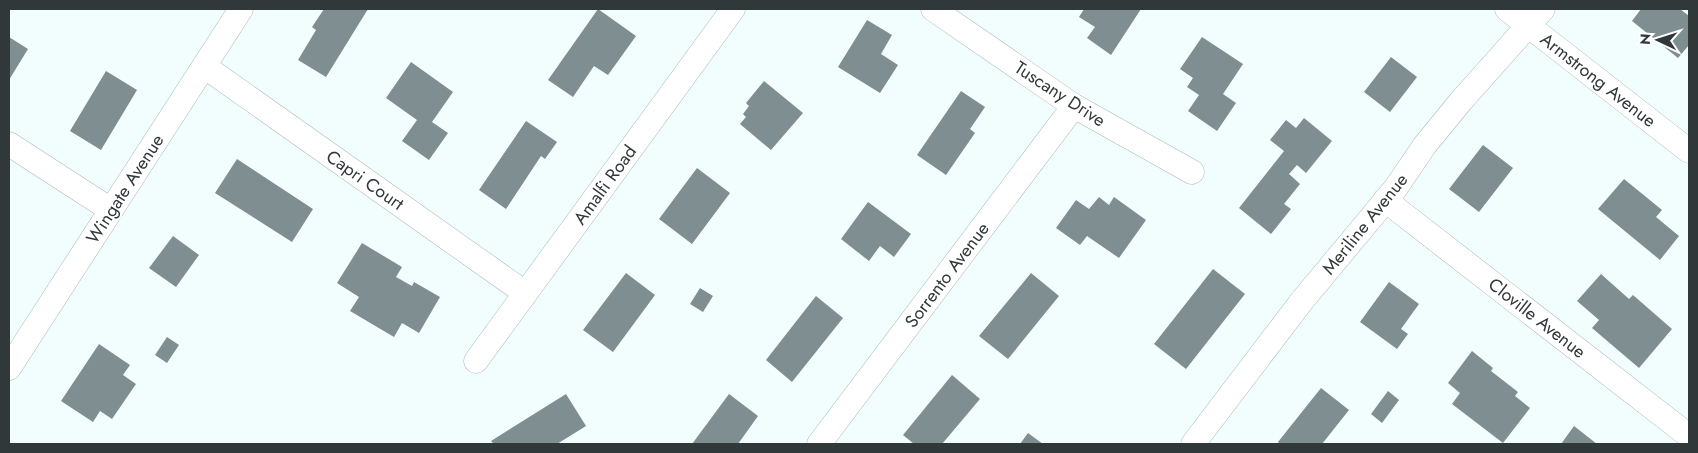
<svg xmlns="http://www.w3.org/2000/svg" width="1698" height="453" viewBox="0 0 1698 453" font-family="Jost,sans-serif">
  <rect width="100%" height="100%" fill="#f2fdfe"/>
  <path fill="#7e8e91" d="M324 9H368L326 77 298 60 316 30 312 27Z
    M598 9 636 36 608 75 594 66 573 97 548 80Z
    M1084 9H1141L1111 55 1087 38 1095 27 1079 17Z
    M1641 9H1680L1689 16V45L1678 58 1632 21Z
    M867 20 892 35 881 54 898 65 880 93 838 67Z
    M9 37 28 49 9 80Z
    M1202 37 1243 64 1223 94 1236 103 1217 131 1188 111 1199 95 1187 87 1193 78 1180 69Z
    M1391 57 1417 77 1390 112 1364 92Z
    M411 62 453 92 432 122 448 133 429 160 402 141 417 120 386 98Z
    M106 71 137 90 101 150 70 131Z
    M764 81 803 113 771 150 740 124 746 117 743 114 749 106 746 103Z
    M961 91 985 107 970 129 975 133 946 175 917 155Z
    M1304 118 1332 141 1306 173 1297 165 1289 174 1300 184 1284 204 1291 209 1271 234 1239 208 1284 151 1270 140 1286 120 1296 128Z
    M526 121 557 142 545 159 541 156 506 209 479 190Z
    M1483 145 1513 168 1479 212 1449 189Z
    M237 159 313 209 292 242 215 193Z
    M697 168 730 193 692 244 659 219Z
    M1624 179 1662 210 1656 217 1679 236 1660 260 1598 209Z
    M1099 197 1109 205 1114 197 1146 220 1119 258 1087 236 1080 245 1056 228 1076 200 1089 209Z
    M868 202 911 234 894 257 880 246 869 261 841 239Z
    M173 236 199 255 176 287 149 268Z
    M362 243 402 267 396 277 412 286 414 282 440 297 419 333 402 323 394 337 350 311 359 297 337 283Z
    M1213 269 1245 294 1186 369 1154 344Z
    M626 273 655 295 613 352 583 330Z
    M1031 273 1059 296 1008 359 979 336Z
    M1601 274 1629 299 1633 295 1672 329 1639 368 1592 328 1599 320 1577 301Z
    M1389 282 1419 304 1401 329 1408 334 1397 349 1360 322Z
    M700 288 713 296 703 312 690 304Z
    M816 296 843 318 792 382 766 360Z
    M167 337 179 345 167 363 155 355Z
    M99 344 130 365 123 375 136 384 112 419 100 411 93 422 61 401Z
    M1472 351 1493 368 1491 371 1518 392 1515 396 1530 408 1503 443 1452 404 1460 393 1448 383Z
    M952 375 980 399 942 444H914L903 435Z
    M1321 388 1349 410 1322 444H1280L1278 442Z
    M1388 391 1399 400 1382 423 1371 414Z
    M566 394 586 426 557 444H494L491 441Z
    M729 394 758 416 738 444H692Z
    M1574 426 1597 444H1561Z
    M1028 433 1043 444H1020Z"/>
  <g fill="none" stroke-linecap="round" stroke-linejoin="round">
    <g stroke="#a9babd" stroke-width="25">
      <path id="minor" d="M933 9 1074 106 1192 172
        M1507 9 1689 151
        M204 66 525 293
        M9 144 111 210
        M1385 200 1689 436
        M476 361 733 9
        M9 368 241 9
        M819 444 1074 106
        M1193 444 1301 302 1395 189 1425 145 1461 101 1543 9"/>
    </g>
    <use href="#minor" stroke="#fff" stroke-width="24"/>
  </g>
  <g text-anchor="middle" stroke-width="4" stroke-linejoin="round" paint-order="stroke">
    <g font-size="18" fill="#313839" stroke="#fff">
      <text transform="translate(1598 80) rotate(38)" y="6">Armstrong Avenue</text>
      <text transform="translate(1060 94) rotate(33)" y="6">Tuscany Drive</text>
      <text transform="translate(365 180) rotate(35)" y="6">Capri Court</text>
      <text transform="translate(605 185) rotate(-54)" y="6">Amalfi Road</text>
      <text transform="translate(125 189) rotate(-57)" y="6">Wingate Avenue</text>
      <text transform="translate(1365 224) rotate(-51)" y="6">Meriline Avenue</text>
      <text transform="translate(947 275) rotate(-53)" y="6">Sorrento Avenue</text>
      <text transform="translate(1537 318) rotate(38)" y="6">Cloville Avenue</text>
    </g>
  </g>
  <rect width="1698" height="453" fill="none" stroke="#313839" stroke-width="20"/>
  <g transform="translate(1658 40) rotate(274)" stroke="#ffffff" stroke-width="4" paint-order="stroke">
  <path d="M0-4L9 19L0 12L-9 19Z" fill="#313839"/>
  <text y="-8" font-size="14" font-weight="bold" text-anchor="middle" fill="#313839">N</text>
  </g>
</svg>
